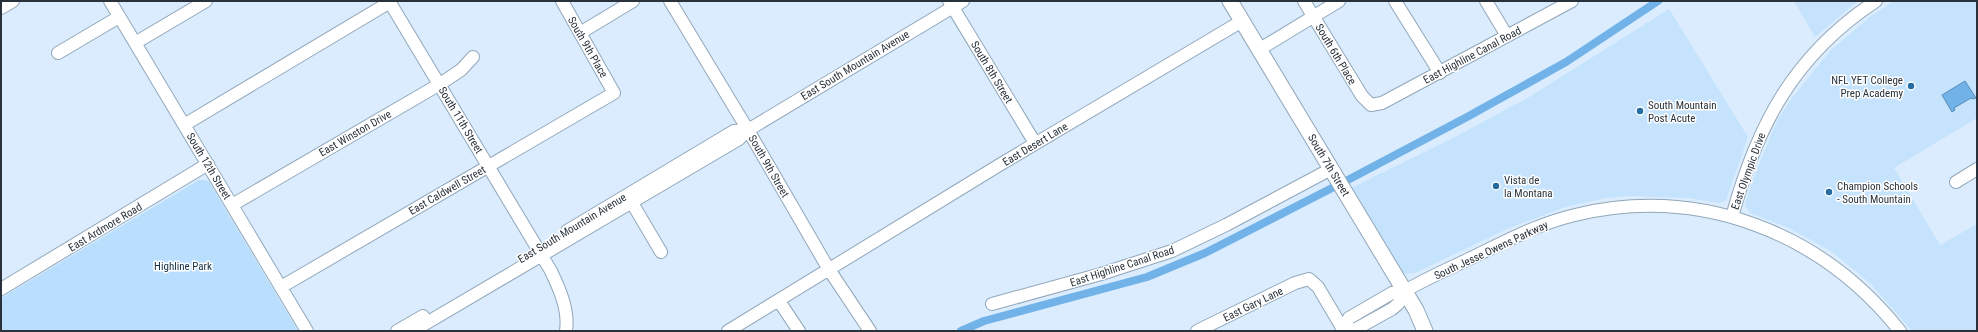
<svg xmlns="http://www.w3.org/2000/svg" width="1978" height="332" viewBox="0 0 1978 332" font-family="'Roboto Condensed',sans-serif">
  <rect width="100%" height="100%" fill="#daecfd"/>
  <path fill="#c5e3fd" d="M1794 1H1858L1815 37Z
    M1894 1H1977V118L1894 168 1940 245 1977 224V331H1912L1871 284 1841 259 1827 249 1789 228 1750 213 1745 205 1753 179 1777 121 1792 98 1830 51 1871 16Z
    M1669 9 1748 137 1726 200 1719 203 1688 198 1632 196 1606 198 1565 207 1509 228 1415 273 1406 274 1400 271 1351 188 1455 137 1531 96Z"/>
  <path fill="#badefd" d="M199 180H206L209 182 298 331H1V298Z"/>
  <path fill="#71b2e8" stroke="#5b8cb4" d="M1965 81 1976 98 1972 99 1971 98 1954 108 1955 110 1952 112 1942 95Z"/>
  <g fill="none" stroke-linecap="round" stroke-linejoin="round">
    <path stroke="#71b2e8" stroke-width="8" d="M1344 182 1467 117 1566 62 1658 1
      M961 331 984 321 1147 277 1205 253 1334 187"/>
    <g stroke="#91a7ba" stroke-width="14">
      <path id="minor" d="M110 1 307 331
        M389 1 551 271C560 290 569 310 566 331
        M670 1 748 130 828 268 870 331
        M949 1 1035 143
        M1304 1 1362 96 1371 105 1382 103 1572 1
        M1395 1 1440 73
        M1486 1 1507 36
        M1 8 13 1
        M580 33 633 1
        M135 43 206 1
        M1260 49 1339 1
        M58 53 119 17
        M184 125 390 2
        M1956 182 1977 169
        M628 196 661 252
        M232 205 440 84 461 70 473 57
        M1732 217C1757 125 1794 55 1876 1
        M567 231 734 131 748 130
        M281 287 614 93 562 1
        M1 289 208 164
        M779 301 799 331
        M992 304 1101 274 1172 251 1226 225 1331 169
        M1343 330 1349 318 1392 293 1405 291C1425 279 1448 269 1469 259 1504 242 1537 224 1575 215 1700 185 1821 232 1900 331
        M1343 330 1356 329 1392 309 1398 304 1405 291
        M397 331 423 316
        M413 331 739 139 748 130 963 1
        M728 331 1001 164 1242 21
        M1197 331 1295 283 1309 279 1318 287 1344 331"/>
    </g>
    <g stroke="#91a7ba" stroke-width="17">
      <path id="major" d="M1230 1 1416 310 1425 331"/>
    </g>
    <use href="#minor" stroke="#fff" stroke-width="12"/>
    <use href="#major" stroke="#fff" stroke-width="15"/>
  </g>
  <g fill="#256da1" stroke="#fff" stroke-width="1.5">
    <circle cx="1911" cy="86" r="4"/>
    <circle cx="1640" cy="111" r="4"/>
    <circle cx="1496" cy="186" r="4"/>
    <circle cx="1829" cy="192" r="4"/>
  </g>
  <g text-anchor="middle" stroke-width="3" stroke-linejoin="round" paint-order="stroke">
    <g font-size="11" fill="#29323a" stroke="#fff">
      <text transform="translate(588 47) rotate(60)" y="4">South 9th Place</text>
      <text transform="translate(1336 54) rotate(59)" y="4">South 6th Place</text>
      <text transform="translate(1472 55) rotate(-28)" y="4">East Highline Canal Road</text>
      <text transform="translate(855 65) rotate(-31)" y="4">East South Mountain Avenue</text>
      <text transform="translate(992 72) rotate(59)" y="4">South 8th Street</text>
      <text transform="translate(461 120) rotate(59)" y="4">South 11th Street</text>
      <text transform="translate(355 133) rotate(-30)" y="4">East Winston Drive</text>
      <text transform="translate(1035 144) rotate(-31)" y="4">East Desert Lane</text>
      <text transform="translate(1329 165) rotate(59)" y="4">South 7th Street</text>
      <text transform="translate(209 166) rotate(59)" y="4">South 12th Street</text>
      <text transform="translate(769 166) rotate(60)" y="4">South 9th Street</text>
      <text transform="translate(1748 171) rotate(-70)" y="4">East Olympic Drive</text>
      <text transform="translate(447 190) rotate(-30)" y="4">East Caldwell Street</text>
      <text transform="translate(105 227) rotate(-31)" y="4">East Ardmore Road</text>
      <text transform="translate(572 228) rotate(-31)" y="4">East South Mountain Avenue</text>
      <text transform="translate(1491 250) rotate(-25)" y="4">South Jesse Owens Parkway</text>
      <text transform="translate(1122 266) rotate(-18)" y="4">East Highline Canal Road</text>
      <text transform="translate(1253 304) rotate(-26)" y="4">East Gary Lane</text>
    </g>
    <g font-size="11" fill="#29323a" stroke="#fff" text-anchor="start">
      <text x="1903" y="84" text-anchor="end">NFL YET College<tspan x="1903" dy="13">Prep Academy</tspan></text>
      <text x="1648" y="109">South Mountain<tspan x="1648" dy="13">Post Acute</tspan></text>
      <text x="1504" y="184">Vista de<tspan x="1504" dy="13">la Montana</tspan></text>
      <text x="1837" y="190">Champion Schools<tspan x="1837" dy="13">- South Mountain</tspan></text>
    </g>
    <g font-size="11" fill="#132f45" stroke="#fff">
      <text x="183" y="270">Highline Park</text>
    </g>
  </g>
  <rect width="1978" height="332" fill="none" stroke="#29323a" stroke-width="4"/>
</svg>
